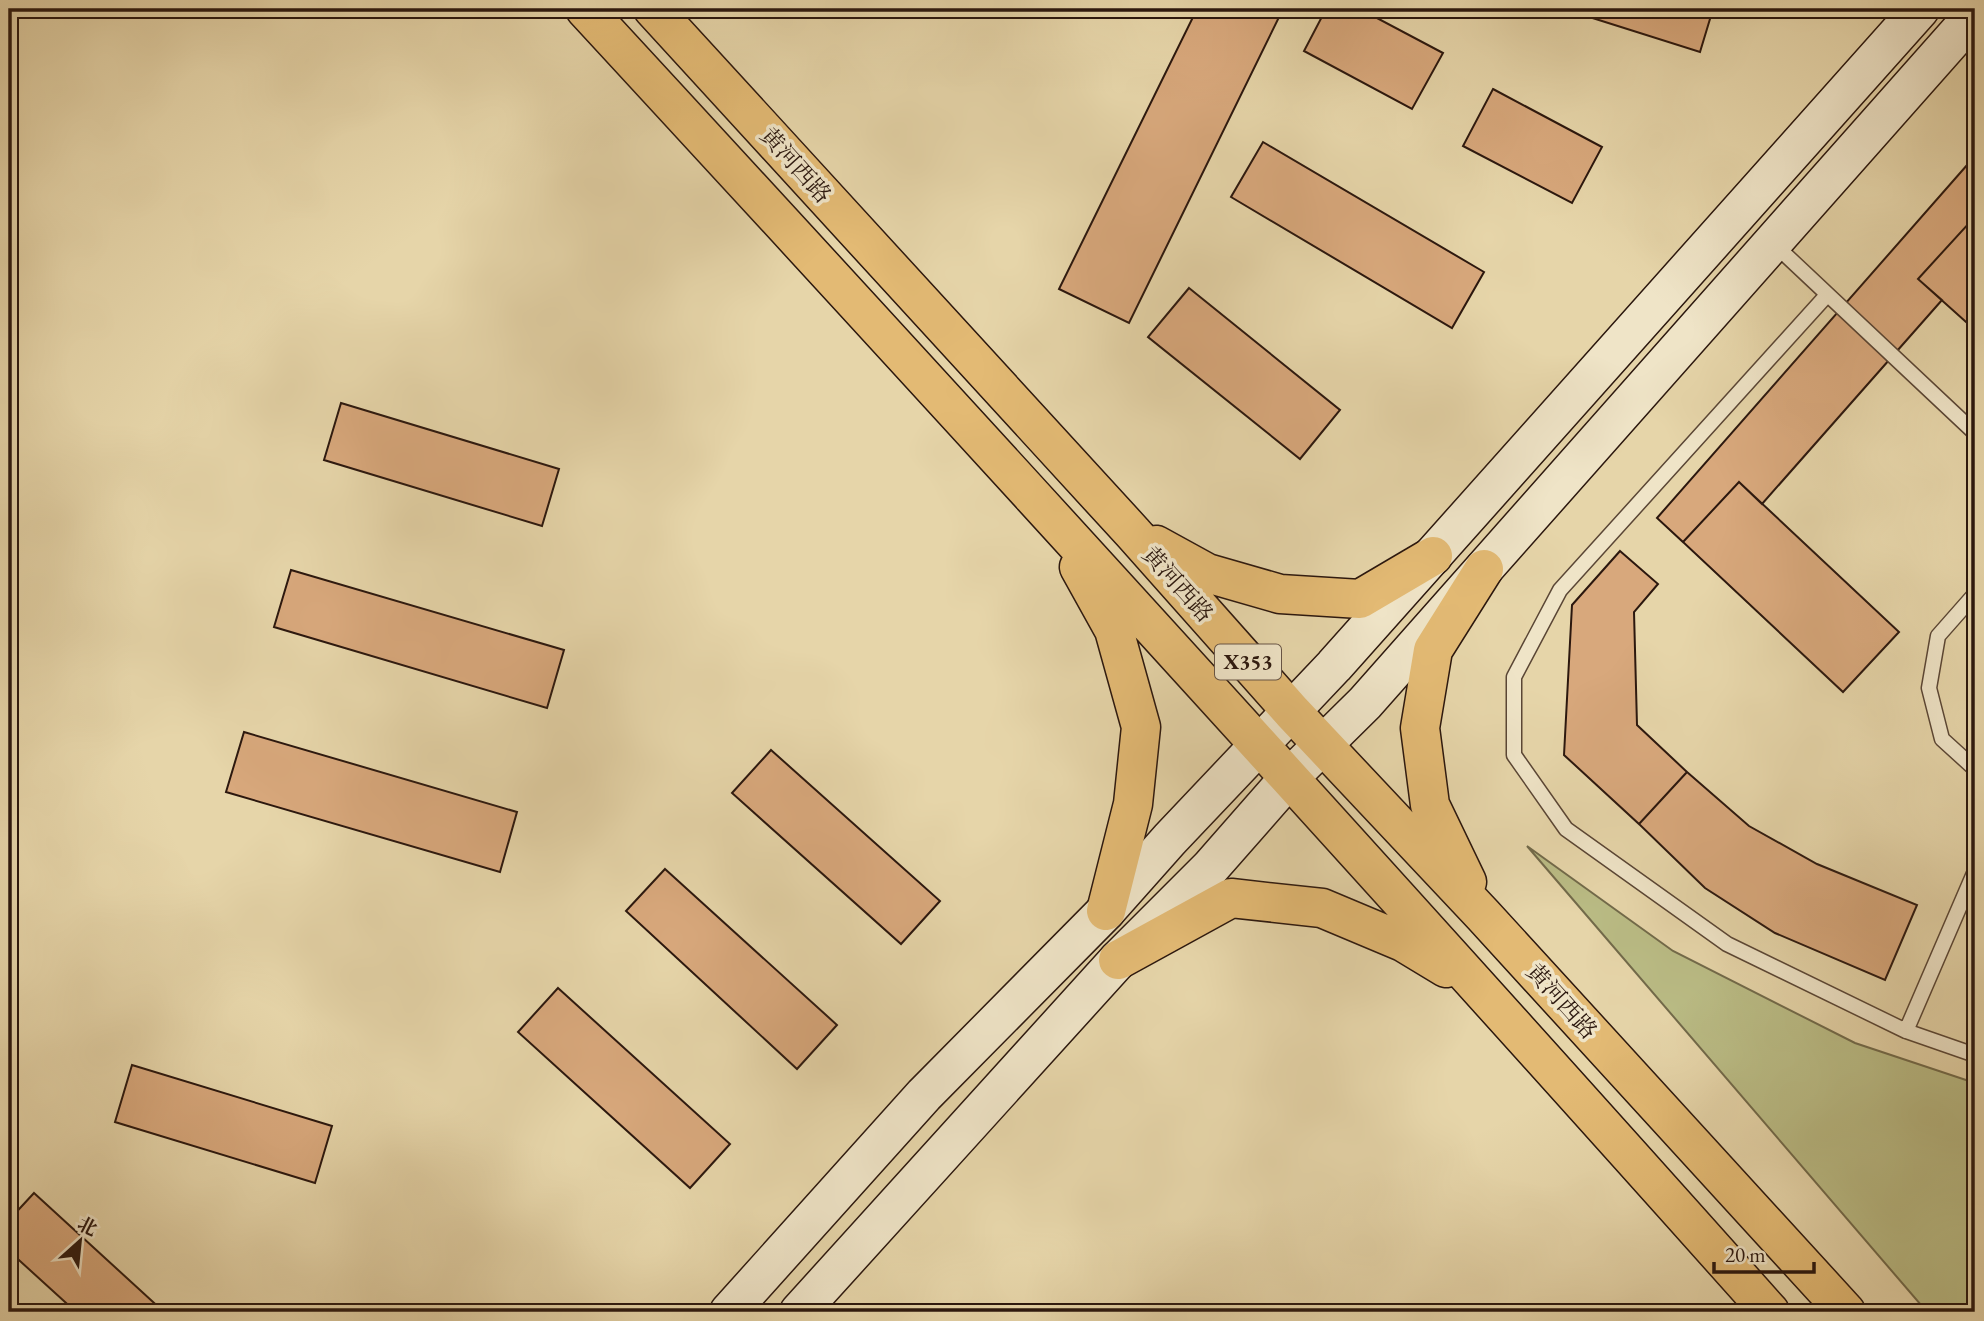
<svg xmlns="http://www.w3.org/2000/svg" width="1984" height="1321" viewBox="0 0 1984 1321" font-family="'EB Garamond','Noto Serif SC',serif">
  <rect width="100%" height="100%" fill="#e6d5a9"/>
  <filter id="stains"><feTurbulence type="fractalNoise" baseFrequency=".00286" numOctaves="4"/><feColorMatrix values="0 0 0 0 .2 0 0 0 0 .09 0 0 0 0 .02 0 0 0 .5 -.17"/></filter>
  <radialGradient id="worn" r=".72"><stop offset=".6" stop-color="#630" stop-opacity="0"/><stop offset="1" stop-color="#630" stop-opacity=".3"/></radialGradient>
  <path fill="#babc85" stroke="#726a4a" stroke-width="2" d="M1527 846 1673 951 1855 1043 1975 1083V1312H1927Z"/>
  <path fill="#d8a87c" stroke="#2b170e" stroke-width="2" d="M1197 9H1283L1129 323 1059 289Z
    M1326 9H1360L1443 53 1412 109 1304 51Z
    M1564 9H1713L1700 52Z
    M1493 89 1602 147 1572 203 1463 146Z
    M1263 142 1484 272 1452 328 1231 197Z
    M1975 156V226L1970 222 1918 279 1942 300 1762 504 1739 482 1683 542 1657 518Z
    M1970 222 1975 226V330L1918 279Z
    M1189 288 1340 410 1300 459 1148 337Z
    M341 403 559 469 542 526 324 460Z
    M1739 482 1899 632 1843 692 1683 542Z
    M1620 551 1658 584 1634 612 1637 725 1687 772 1639 824 1564 755 1572 605Z
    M291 570 564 650 547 708 274 627Z
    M244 732 517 812 500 872 226 792Z
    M771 750 940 901 901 944 732 793Z
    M1687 772 1749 826 1817 864 1917 905 1885 980 1775 933 1705 888 1639 824Z
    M665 869 837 1025 797 1069 626 911Z
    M558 988 730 1144 690 1188 518 1032Z
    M132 1065 332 1126 315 1183 115 1122Z
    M34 1193 164 1312H76L9 1251V1220Z"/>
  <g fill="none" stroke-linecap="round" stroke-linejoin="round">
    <g stroke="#5a4635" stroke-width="17">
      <path id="lane" d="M1774 244 1975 433
        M1827 295 1560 590 1514 677V755L1566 829 1727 944 1906 1031 1975 1055
        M1975 594 1938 636 1929 688 1942 739 1975 769
        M1906 1031 1975 871"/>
    </g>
    <g stroke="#2b170e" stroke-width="41">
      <path id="secondary" d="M729 1312 924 1095 1106 911 1170 839 1334 666 1920 9
        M799 1312 1118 960 1210 868 1289 778 1365 703 1975 14"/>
    </g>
    <g stroke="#2b170e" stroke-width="41">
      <path id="primary" d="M585 9C983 440 1379 874 1770 1312
        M653 9 1133 533 1292 712 1483 915 1846 1312
        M1156 545 1207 573 1280 594 1360 599 1433 556
        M1079 567 1114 630 1141 727 1133 804 1106 911
        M1467 882 1430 805 1420 728 1433 650 1484 569
        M1118 960 1231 898 1322 908 1403 942 1446 968"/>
    </g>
    <use href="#lane" stroke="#efe4c7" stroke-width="14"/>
    <use href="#secondary" stroke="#efe4c7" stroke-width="38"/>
    <use href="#primary" stroke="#e3ba74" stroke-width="38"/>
  </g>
  <g text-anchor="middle" stroke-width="7" stroke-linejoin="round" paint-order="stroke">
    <rect fill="#efe4c7" stroke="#665446" stroke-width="2" x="1215" y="644.5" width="66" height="35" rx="5"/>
    <g font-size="21" font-weight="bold" fill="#2b170e">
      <text x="1248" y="669">X353</text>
    </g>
    <g font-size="23" fill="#2b170e" stroke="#efe4c7">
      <text transform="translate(796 165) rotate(48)" y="8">黄河西路</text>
      <text transform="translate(1178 584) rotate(48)" y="8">黄河西路</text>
      <text transform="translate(1562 1001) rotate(48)" y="8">黄河西路</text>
    </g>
  </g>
  <rect width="1984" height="1321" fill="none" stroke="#e6d5a9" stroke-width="35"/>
  <rect x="10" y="10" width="1963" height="1300" fill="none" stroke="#2b170e" stroke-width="3.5"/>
  <rect x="18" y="18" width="1949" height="1286" fill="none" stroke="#2b170e" stroke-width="2"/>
  <g transform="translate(80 1241) rotate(27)" stroke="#efe4c7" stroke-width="5" paint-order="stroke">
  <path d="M0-5L12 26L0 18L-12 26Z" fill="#2b170e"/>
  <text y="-10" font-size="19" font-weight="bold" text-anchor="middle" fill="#2b170e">北</text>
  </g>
  <path d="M1714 1262v10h100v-10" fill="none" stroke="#2b170e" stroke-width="3.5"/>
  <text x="1725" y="1262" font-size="21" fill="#2b170e" stroke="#efe4c7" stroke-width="5" paint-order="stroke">20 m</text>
  <rect width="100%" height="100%" filter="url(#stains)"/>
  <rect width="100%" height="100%" fill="url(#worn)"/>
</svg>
